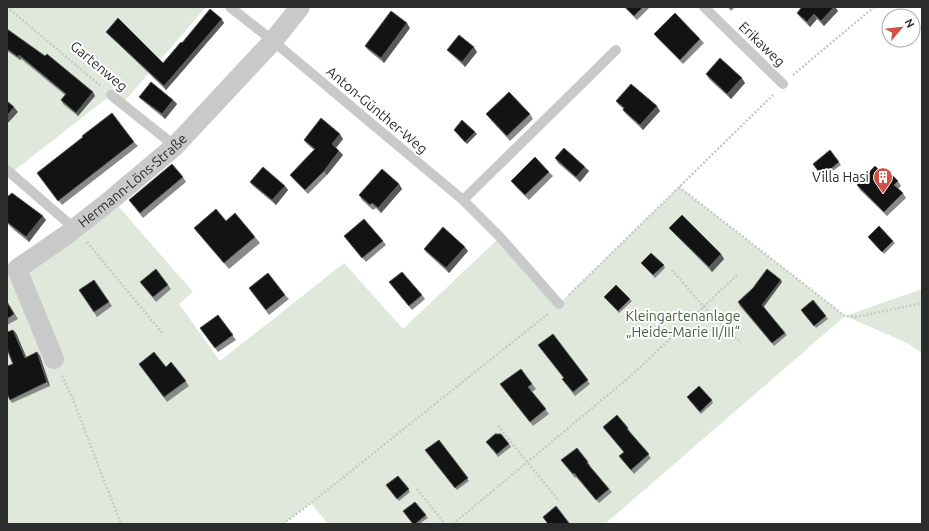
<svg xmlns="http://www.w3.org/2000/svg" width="929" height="531" viewBox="0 0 929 531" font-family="Ubuntu,sans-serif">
  <rect width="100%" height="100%" fill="#fff"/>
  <path fill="#dfe8db" d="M7 7H206L122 104 111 95 11 173 7 170Z
    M679 187 845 316 922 289V353L905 342 845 316 605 524H328L311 503 283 524H7V270L18 269 112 199 193 292 179 304 220 361 344 263 403 329 500 237 559 304Z"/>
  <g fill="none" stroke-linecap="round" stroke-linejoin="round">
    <path stroke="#c9c9c9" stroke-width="2.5" stroke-dasharray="2 2" stroke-linecap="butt" d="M7 7 102 87
      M793 75 874 7
      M679 187 845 316 857 317 922 303
      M87 242 163 334
      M672 270 704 307 741 343
      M569 295 774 94
      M62 376 72 397 121 524
      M498 426 559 501
      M417 489 445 524
      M283 524 311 503 549 313
      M453 524 633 374 738 274"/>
    <path stroke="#c9c9c9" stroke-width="10" d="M230 7 273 41 463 200 500 237 559 304
      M704 7 783 84
      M111 95 175 146
      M7 170 74 228
      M463 200 616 50"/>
    <path stroke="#c9c9c9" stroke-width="20" id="s1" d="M54 359 17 269 65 236 112 199 175 146 273 41 300 7"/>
  </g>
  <path fill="#898989" d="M624 7H650L637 20Z
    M728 7H735L731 11Z
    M802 7H835L838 11 824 26 817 19 810 27 800 17 797 13Z
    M224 23 166 90 109 35 106 32 163 63 182 43Z
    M410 28 384 63 368 50 365 46Z
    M7 29 95 96 78 116 63 104 61 100 65 95 21 59 20 60 7 51Z
    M654 34 700 39 704 43 683 64 657 38Z
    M447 50 477 52 465 67 451 54Z
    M706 74 745 83 731 99 709 79Z
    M139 97 173 100 177 104 165 119 143 101Z
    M616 101 660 111 643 130 626 114 623 110 624 109 619 105Z
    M486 114H530L533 119 510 141 490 119Z
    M83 137 134 142 138 146 62 205 37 173Z
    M343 139 336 148 343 155 327 175 308 194 293 179 290 175 314 150 307 144 304 140Z
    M830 150 841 165 823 178 813 164Z
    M555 158 589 171 580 182 558 163Z
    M549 172 553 176 529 200 515 186 511 181Z
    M884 175 898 181 901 186 898 189 903 193 906 198 887 216 860 190 857 185Z
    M183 177 186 182 143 218 129 200Z
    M250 182 285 186 288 190 276 205 253 186Z
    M399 184 402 189 381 213 376 208 373 210 362 200 359 195Z
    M7 197 46 220 29 242 14 230 7 223Z
    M226 221 255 237 260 243 229 269 199 234 194 228Z
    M669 228 721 254 724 259 712 272 673 232Z
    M344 236 383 241 386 245 366 262Z
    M868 237 893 241 895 243 884 254Z
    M424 249 468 251 449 273 427 253Z
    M641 263 664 265 665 268 655 278Z
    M94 280 112 306 97 317 79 290Z
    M140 282 168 285 171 289 156 302Z
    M389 282 422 295 425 299 412 310Z
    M782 282 763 307 787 335 774 346 739 305Z
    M252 292 285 295 289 299 269 315Z
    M604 297 630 299 632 301 619 313Z
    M813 300 828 319 816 328 801 310Z
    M7 301 18 319 7 325Z
    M218 315 236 340 218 352 200 328Z
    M13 330 16 333 26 357 37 352 40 356 50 386 12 403 10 400 13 364Z
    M553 334 590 384 575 396 562 379 564 378Z
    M171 362 189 386 167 402 139 364 166 367Z
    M521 369 536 389 532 392 549 414 533 426 500 384Z
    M687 397 712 400 713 403 701 414Z
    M603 427 628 428 630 432 651 458 634 474 619 456 624 452Z
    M439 440 469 481 457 490 425 450Z
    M488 444H509L511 447 498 457Z
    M561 460 588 462 590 465 589 466 612 492 599 503 576 477 575 478Z
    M398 476 410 492 399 501 386 485Z
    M415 502 428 518 419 524H413Z"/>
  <path fill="#5a5a5a" d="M834 7H835L838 11 824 26 821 21Z
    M814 14 817 19 810 27 807 22Z
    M222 19 224 23 166 90 164 86Z
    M407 23 410 28 384 63 381 58Z
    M474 47 477 52 465 67 462 62Z
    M19 55 21 59 20 60 18 57Z
    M742 78 745 83 731 99 727 94Z
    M93 92 95 96 78 116 76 113Z
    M173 100 177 104 165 119 162 114Z
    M657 106 660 111 643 130 640 125Z
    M14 107 18 112 7 124V116Z
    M475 132 477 134 467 144 465 142Z
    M340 134 343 139 335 149 332 144Z
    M339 151 343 155 327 175 324 171Z
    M585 167 589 171 580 182 576 177Z
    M399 184 402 189 381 213 378 208Z
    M285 186 288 190 276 205 272 200Z
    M43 216 46 220 29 242 26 237Z
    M465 247 468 251 449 273 446 268Z
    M721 254 724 259 712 272 709 267Z
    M781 280 782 282 763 308 762 305Z
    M13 330 16 333 28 361 25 358Z
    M37 352 40 356 50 386 47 382Z"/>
  <path fill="#131313" stroke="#5a5a5a" d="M625 7H643L634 16Z
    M802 7H834L821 21 814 14 807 22 797 13Z
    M210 9 222 19 164 86 106 32 118 18 163 63 181 42 182 43Z
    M391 11 407 23 381 58 365 46Z
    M675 13 700 39 680 60 654 34Z
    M7 29 45 56 47 54 93 92 76 113 61 100 66 94 19 55 18 57 7 49Z
    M459 35 474 47 462 62 447 50Z
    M720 58 742 78 727 94 706 74Z
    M151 82 173 100 162 114 139 97Z
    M631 84 657 106 640 125 623 110 624 108 616 101Z
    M509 92 530 114 507 136 486 114Z
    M7 101 14 107 7 116Z
    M112 113 134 142 58 201 37 173 83 137 82 136Z
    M321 118 340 134 332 144 339 151 324 171 305 190 290 175 315 149 304 140Z
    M462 120 475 132 465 142 454 130Z
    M564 148 585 167 576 177 555 158Z
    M830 150 839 162 822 176 813 164Z
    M535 157 549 172 525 195 511 181Z
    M172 164 183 177 140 213 129 200Z
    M875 166 884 175 888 171 898 181 894 185 903 193 884 212 857 185Z
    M263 167 285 186 272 200 250 182Z
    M382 169 399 184 378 208 372 203 370 205 359 195Z
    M12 193 43 216 26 237 7 222V197Z
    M216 209 226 221 235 213 255 237 224 263 194 228Z
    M682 215 721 254 709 267 669 228Z
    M364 219 383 241 362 258 344 236Z
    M879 226 893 241 882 252 868 237Z
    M443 227 465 247 446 268 424 249Z
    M651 253 664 265 653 275 641 263Z
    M156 269 168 285 153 297 140 282Z
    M767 269 781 280 762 305 785 333 772 343 738 302 753 288Z
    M402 272 422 295 409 306 389 282Z
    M268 273 285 295 266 310 249 288Z
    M94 280 109 302 94 312 79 290Z
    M616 285 630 299 618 311 604 297Z
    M813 300 826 316 814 326 801 310Z
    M7 302 14 314 7 319Z
    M218 315 233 335 215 348 200 328Z
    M13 330 25 358 37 352 47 382 10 400 7 394V366L13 364 7 349V332Z
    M553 334 588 380 573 392 562 379 564 378 538 345Z
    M154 352 166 367 171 362 186 381 164 397 139 364Z
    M521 369 532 384 528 387 546 409 530 422 500 384Z
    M699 386 712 400 700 412 687 397Z
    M617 415 628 428 627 429 649 454 631 470 619 456 624 452 603 427Z
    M495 434H501L509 444 497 454 486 442Z
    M439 440 468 478 455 488 425 450Z
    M577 448 588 462 587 463 609 489 596 500 574 473 573 474 561 460Z
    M398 476 409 489 397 499 386 485Z
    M415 502 426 515 415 524H413L403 511Z
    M556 506 569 523 568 524H548L543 517Z"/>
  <defs>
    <g id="building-pin" transform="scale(1)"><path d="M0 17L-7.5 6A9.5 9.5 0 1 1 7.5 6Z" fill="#ce5143" stroke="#fff"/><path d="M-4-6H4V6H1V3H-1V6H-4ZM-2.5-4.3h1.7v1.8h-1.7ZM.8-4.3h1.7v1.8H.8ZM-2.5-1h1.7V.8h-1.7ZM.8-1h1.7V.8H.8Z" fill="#fff"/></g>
  </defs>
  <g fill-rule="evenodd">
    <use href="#building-pin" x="883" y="177"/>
  </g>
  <g text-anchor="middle" stroke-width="4" stroke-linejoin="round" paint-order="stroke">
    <g font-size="14" fill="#2c2c2c" stroke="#fff">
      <text transform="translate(762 44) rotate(44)" y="5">Erikaweg</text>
      <text transform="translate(99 66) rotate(40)" y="5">Gartenweg</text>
      <text transform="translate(377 110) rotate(40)" y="5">Anton-Günther-Weg</text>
      <text dy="5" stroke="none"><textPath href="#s1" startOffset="243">Hermann-Löns-Straße</textPath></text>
    </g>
    <g font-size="14" fill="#2c2c2c" stroke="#fff" text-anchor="end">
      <text x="869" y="182">Villa Hasi</text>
    </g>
    <g font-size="14" fill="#49613f" stroke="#fff">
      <text x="683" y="321">Kleingartenanlage<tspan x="683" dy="16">„Heide-Marie II/III“</tspan></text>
    </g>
  </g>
  <rect width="929" height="531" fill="none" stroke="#2c2c2c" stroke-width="16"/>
  <g transform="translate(901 28) rotate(62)"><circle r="19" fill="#ffffff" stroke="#ababab"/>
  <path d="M0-3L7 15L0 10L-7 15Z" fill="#ce5143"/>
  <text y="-6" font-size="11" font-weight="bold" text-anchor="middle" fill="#2c2c2c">N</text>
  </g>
</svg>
